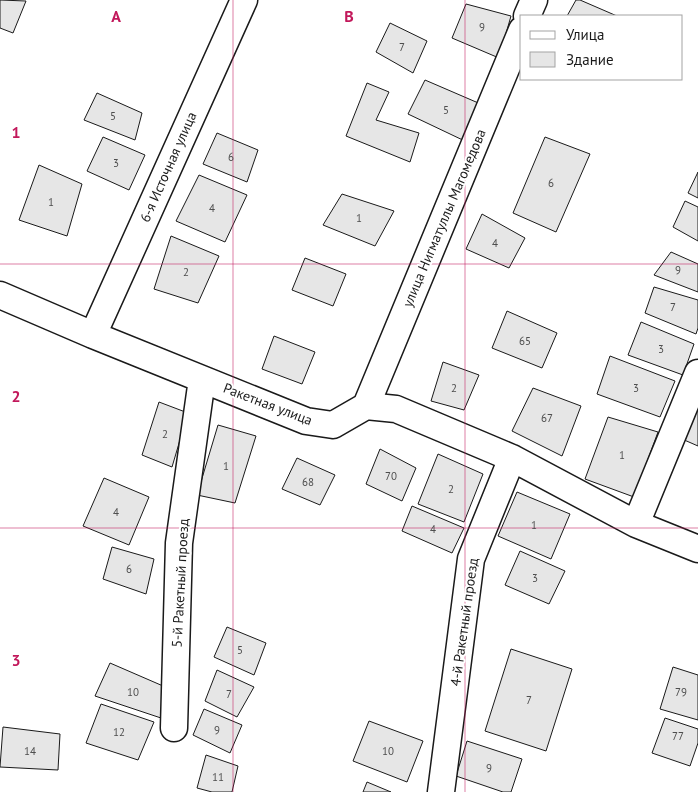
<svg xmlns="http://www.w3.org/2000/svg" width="698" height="792" viewBox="0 0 698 792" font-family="'PT Sans',sans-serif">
  <rect width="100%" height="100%" fill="#fff"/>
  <path fill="#e6e6e6" stroke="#1a1a1a" d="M0 0 26 1 13 33 0 28Z
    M576 0H580L617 16H567Z
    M466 4 511 16 499 58 452 38Z
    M390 23 427 41 413 73 376 52Z
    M425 80 483 105 469 143 408 114Z
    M367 83 389 92 376 120 419 133 410 162 346 136Z
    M97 93 142 113 135 140 84 120Z
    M217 133 258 150 247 182 203 164Z
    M103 137 145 155 129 190 87 171Z
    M545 137 590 154 556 232 513 213Z
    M39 165 82 184 67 236 19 220Z
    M698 172V198L688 193Z
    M199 175 247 195 225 242 176 221Z
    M342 194 394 211 375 246 323 225Z
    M685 201 698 207V241L673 227Z
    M482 214 525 238 509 268 466 249Z
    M171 236 219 256 198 303 154 289Z
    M671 252 698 264V292L654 275Z
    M305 258 346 274 333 306 292 290Z
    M654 287 698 300V328L696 334 645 313Z
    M507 311 557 333 542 368 492 348Z
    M641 322 694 344 683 375 628 355Z
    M274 336 315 352 302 384 262 369Z
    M610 356 675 381 660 417 597 394Z
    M443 362 479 375 464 410 431 401Z
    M533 388 581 406 562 456 512 431Z
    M698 397V446L682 439Z
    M159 402 188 413 172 467 142 455Z
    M608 417 658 432 634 497 585 479Z
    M218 425 256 436 235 503 197 495Z
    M380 449 416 468 402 501 366 484Z
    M438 454 483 474 464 522 418 504Z
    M297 458 335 475 320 505 282 489Z
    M104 478 149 497 129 545 83 526Z
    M517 492 570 514 551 559 498 536Z
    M412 506 464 528 452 553 402 531Z
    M112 547 154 559 146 594 103 579Z
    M520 551 565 571 549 604 505 585Z
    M227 627 266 643 254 675 214 657Z
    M511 649 572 669 546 751 485 731Z
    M110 663 170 689 161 718 95 696Z
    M673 667 698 675V720L660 709Z
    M217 670 254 687 237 717 205 701Z
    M101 704 154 722 138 760 86 743Z
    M204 709 242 725 230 753 193 735Z
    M665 718 698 729V743L690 766 652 753Z
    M369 721 423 741 407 782 353 761Z
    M3 727 60 734 58 770 0 767Z
    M467 741 522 759 511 792H503L456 776Z
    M206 755 238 766 232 792H212L197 788Z
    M367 782 391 792H363Z"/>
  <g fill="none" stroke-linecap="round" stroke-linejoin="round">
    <g stroke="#1a1a1a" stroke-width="29">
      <path id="street" d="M527 16 534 0
        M0 295 93 335 306 421 333 425 366 406 396 409 512 458 636 524 698 549
        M93 335 244 0
        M366 406 522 30
        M636 524 698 373
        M174 728 179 543 202 379
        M441 792 471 559 512 458"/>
    </g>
    <use href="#street" stroke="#fff" stroke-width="26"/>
  </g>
  <path fill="none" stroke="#c2185b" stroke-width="1" stroke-opacity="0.55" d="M233 0V792M465 0V792M0 264H698M0 528H698"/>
  <g text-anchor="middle" stroke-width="4" stroke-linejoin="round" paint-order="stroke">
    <g font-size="11" fill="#4d4d4d">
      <text x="482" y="31">9</text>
      <text x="402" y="51">7</text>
      <text x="446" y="114">5</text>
      <text x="113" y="120">5</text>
      <text x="231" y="161">6</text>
      <text x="116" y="167">3</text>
      <text x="551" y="187">6</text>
      <text x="51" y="206">1</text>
      <text x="212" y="212">4</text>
      <text x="359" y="222">1</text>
      <text x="495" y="247">4</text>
      <text x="678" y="274">9</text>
      <text x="186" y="276">2</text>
      <text x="673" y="311">7</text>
      <text x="525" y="345">65</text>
      <text x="661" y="353">3</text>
      <text x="454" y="392">2</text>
      <text x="636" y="392">3</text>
      <text x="547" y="422">67</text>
      <text x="165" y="438">2</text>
      <text x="622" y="459">1</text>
      <text x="226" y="470">1</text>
      <text x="391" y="480">70</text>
      <text x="308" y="486">68</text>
      <text x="451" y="493">2</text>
      <text x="116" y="516">4</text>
      <text x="534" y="529">1</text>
      <text x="433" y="533">4</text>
      <text x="129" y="573">6</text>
      <text x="535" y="582">3</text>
      <text x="240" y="654">5</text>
      <text x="133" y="696">10</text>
      <text x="681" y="696">79</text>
      <text x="229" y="698">7</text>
      <text x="529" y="704">7</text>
      <text x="217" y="734">9</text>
      <text x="119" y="736">12</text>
      <text x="678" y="740">77</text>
      <text x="30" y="755">14</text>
      <text x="388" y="755">10</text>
      <text x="489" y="772">9</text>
      <text x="218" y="781">11</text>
    </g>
    <g font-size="14" fill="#1a1a1a" stroke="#fff">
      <text transform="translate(168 167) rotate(-66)" y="5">6-я Источная улица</text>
      <text transform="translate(444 218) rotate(-67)" y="5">улица Нигматуллы Магомедова</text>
      <text transform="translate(268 404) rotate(21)" y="5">Ракетная улица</text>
      <text transform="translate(180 583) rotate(-87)" y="5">5-й Ракетный проезд</text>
      <text transform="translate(464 622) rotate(-82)" y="5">4-й Ракетный проезд</text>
    </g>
  </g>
  <g font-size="16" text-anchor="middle" font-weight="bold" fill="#c2185b" stroke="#fff" stroke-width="4" stroke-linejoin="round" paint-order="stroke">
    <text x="116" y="22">A</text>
    <text x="349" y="22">B</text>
    <text x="16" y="138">1</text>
    <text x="16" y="402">2</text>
    <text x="16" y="666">3</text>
  </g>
  <rect x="520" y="15" width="162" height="65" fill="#ffffff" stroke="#a3a3a3"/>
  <rect x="530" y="31" width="25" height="8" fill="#ffffff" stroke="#a3a3a3"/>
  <text x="566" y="40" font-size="15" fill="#1a1a1a">Улица</text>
  <rect x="530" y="52" width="25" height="15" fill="#e6e6e6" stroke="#a3a3a3"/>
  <text x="566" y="65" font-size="15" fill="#1a1a1a">Здание</text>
</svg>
